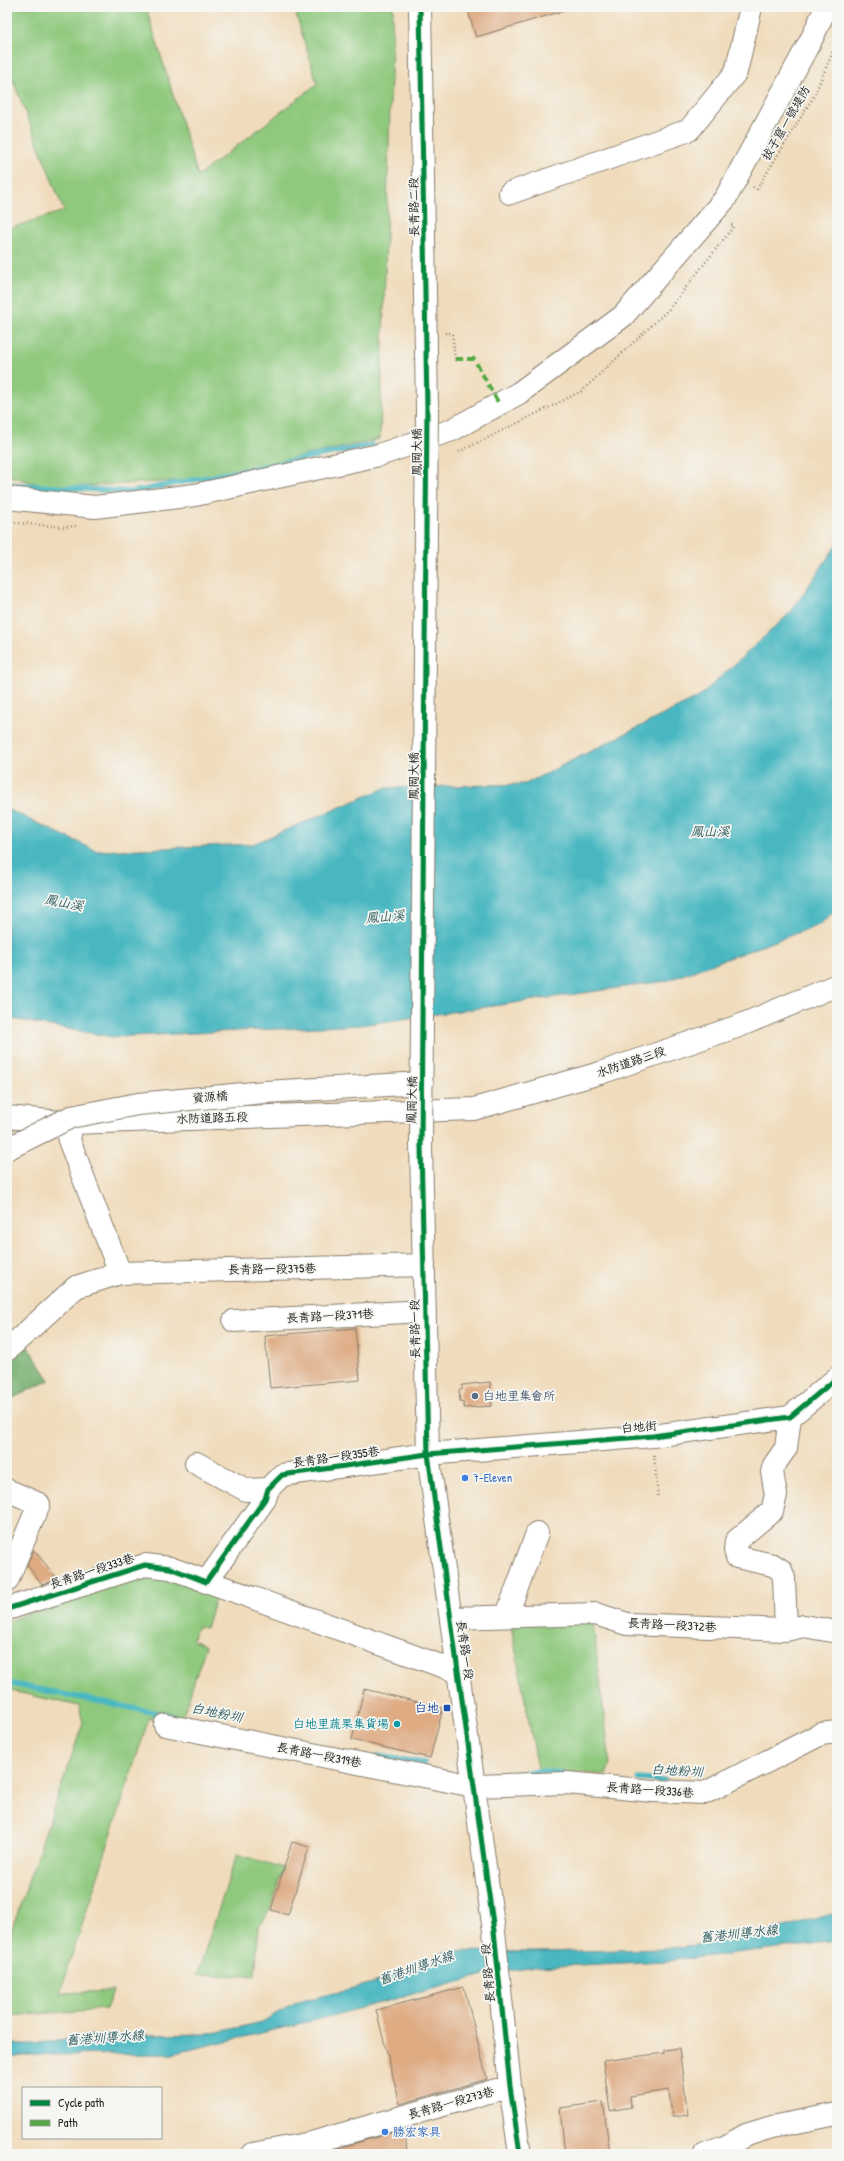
<svg xmlns="http://www.w3.org/2000/svg" width="844" height="2161" viewBox="0 0 844 2161" font-family="'Patrick Hand','LXGW WenKai TC',sans-serif">
  <rect width="100%" height="100%" fill="#f6f6f2"/>
  <filter id="ink" filterUnits="userSpaceOnUse"><feTurbulence type="fractalNoise" baseFrequency=".025" numOctaves="2"/><feDisplacementMap in="SourceGraphic" scale="8" xChannelSelector="R" yChannelSelector="G"/><feConvolveMatrix kernelMatrix="1 2 1 2 8 2 1 2 1" color-interpolation-filters="sRGB"/></filter>
  <filter id="wash" filterUnits="userSpaceOnUse"><feTurbulence type="fractalNoise" baseFrequency=".012" numOctaves="4" result="noise"/><feDisplacementMap in="SourceGraphic" scale="16" xChannelSelector="R" yChannelSelector="G"/><feGaussianBlur stdDeviation="0.9" result="paint"/><feColorMatrix in="noise" values="0 0 0 0 0 0 0 0 0 0 0 0 0 0 0 0 0 1.4 0 .05"/><feComposite in="paint" operator="in"/></filter>
  <g filter="url(#wash)">
    <rect width="100%" height="100%" fill="#f0dcbc"/>
    <path fill="#8fc97e" stroke="#56724d" d="M7 7H146L198 176 317 84 294 7H393L380 439 191 480 51 488 7 475V229L64 211 7 65Z
      M158 1568 219 1586 206 1628 198 1626 192 1640 206 1646 180 1724 149 1718 60 1993 113 1991 106 2009 7 2016V1943L83 1723 79 1706 7 1690V1621Z
      M592 1614 610 1764 606 1775 538 1769 509 1615Z
      M237 1854 283 1868 270 1910 259 1926 255 1976 197 1975Z"/>
    <path fill="#73ad6d" stroke="#486444" d="M7 1339 26 1344 50 1380 7 1401Z"/>
    <path fill="#49b7c1" stroke="#326a6e" d="M837 544V909L819 925 666 981 361 1025 112 1037 7 1018V809L97 851 253 844 385 788 525 784 699 697 791 612Z
      M837 1913V1941L667 1961 535 1967 485 1975 320 2019 172 2054 27 2055 7 2059V2044H35L82 2036 209 2034 262 2022 294 2003 373 1983 447 1951 536 1952 664 1949 739 1939Z"/>
    <g fill="none" stroke-linecap="round" stroke-linejoin="round">
      <path stroke="#49b7c1" stroke-width="5.5" d="M7 484 132 492 372 445
        M7 1683 172 1716
        M378 1756 424 1763
        M512 1774 541 1771 561 1773
        M638 1779 665 1781"/>
    </g>
    <g id="blocks">
      <path fill="#deab83" d="M467 7H562L563 11 476 37Z
        M355 1328 360 1380 270 1388 265 1336Z
        M490 1382 492 1406 464 1408 463 1402 460 1401 459 1390H462V1385Z
        M34 1550 56 1577 50 1582 42 1585 27 1565Z
        M364 1689 443 1708 430 1758 352 1740Z
        M292 1842 309 1847 288 1915 271 1910Z
        M464 1987 487 2079 400 2104 376 2010Z
        M679 2048 688 2115 672 2117 669 2090 630 2096 631 2107 610 2111 603 2061 664 2053V2050Z
        M603 2102 610 2154H565L560 2108Z
        M405 2129 407 2154H318Z"/>
    </g>
  </g>
  <g filter="url(#ink)">
    <use href="#blocks" fill-opacity="0" stroke="#867c6c" stroke-width="1"/>
    <g fill="none" stroke-linecap="round" stroke-linejoin="round">
      <g stroke="#867c6c" stroke-width="24">
        <path id="minor" d="M420 7 427 407
          M510 193 689 130 736 72 751 7
          M7 498 95 507 195 495 379 455 452 430 519 393 623 316 725 199 813 36 826 7
          M7 1117 72 1123 474 1109 600 1073 739 1026 837 985
          M72 1123 69 1140 120 1273 424 1265
          M421 1146 428 1454 494 1931 510 2086 520 2154
          M234 1321 425 1311
          M7 1350 76 1287 120 1273
          M196 1463 246 1490 268 1489
          M7 1490 39 1504 7 1581
          M206 1582 265 1499 268 1489 282 1475 428 1454 653 1436 790 1417 837 1378
          M7 1609 145 1565 170 1568 458 1672
          M507 1615 537 1533
          M451 1618 596 1614 627 1624 786 1630 804 1626 837 1632
          M786 1630 784 1578 781 1570 773 1565 737 1557 735 1550 736 1541 772 1511 776 1495 772 1472 774 1465 786 1448 790 1417
          M165 1725 474 1786 567 1783 653 1791 705 1793 821 1734 837 1732
          M252 2154 311 2143 510 2086
          M705 2154 725 2147 746 2135 772 2127 837 2114"/>
      </g>
      <path stroke="#867c6c" stroke-width="2.5" stroke-dasharray="1 3" stroke-linecap="butt" d="M753 187 757 189 814 96 837 42
        M445 333H452L455 359
        M459 452 582 391 669 309 734 226 729 223
        M7 522 63 527 76 526
        M654 1455 658 1498"/>
      <use href="#minor" stroke="#fff" stroke-width="22"/>
      <g stroke="#867c6c" stroke-width="24" stroke-linecap="butt">
        <path id="minor-bridge" d="M421 1146 427 407
          M7 1149 71 1117 138 1104 265 1092 422 1083"/>
      </g>
      <use href="#minor-bridge" stroke="#fff" stroke-width="22"/>
      <path stroke="#52a943" stroke-width="4" stroke-dasharray="8 4" stroke-linecap="butt" d="M455 359H474L499 404"/>
      <g stroke="#f6f6f2" stroke-width="8">
        <path id="cycleway" d="M420 7 427 407 421 1146 428 1454 494 1931 510 2086 520 2154
          M7 1609 145 1565 170 1568 206 1582 265 1499 268 1489 282 1475 428 1454 653 1436 790 1417 837 1378"/>
      </g>
      <use href="#cycleway" stroke="#00873e" stroke-width="5"/>
    </g>
  </g>
  <circle fill="#5c6f8a" stroke="#f6f6f2" stroke-width="1.5" cx="475" cy="1396" r="4"/>
  <g fill="#3f7fe0" stroke="#f6f6f2" stroke-width="1.5">
    <circle cx="465" cy="1478" r="4"/>
    <circle cx="385" cy="2132" r="4"/>
  </g>
  <rect fill="#1a4fb4" stroke="#f6f6f2" stroke-width="1.5" x="443" y="1704" width="8" height="8" rx="2"/>
  <circle fill="#0f9aa8" stroke="#f6f6f2" stroke-width="1.5" cx="397" cy="1724" r="4"/>
  <g text-anchor="middle" stroke-width="3.5" stroke-linejoin="round" paint-order="stroke">
    <g font-size="12" fill="#1c1c1c" stroke="#f6f6f2">
      <text transform="translate(786 123) rotate(-60)" y="4">拔子窟一號堤防</text>
      <text transform="translate(414 207) rotate(-91)" y="4">長青路二段</text>
      <text transform="translate(417 452) rotate(-90)" y="4">鳳岡大橋</text>
      <text transform="translate(414 776) rotate(-90)" y="4">鳳岡大橋</text>
      <text transform="translate(631 1062) rotate(-19)" y="4">水防道路三段</text>
      <text transform="translate(210 1097) rotate(-5)" y="4">資源橋</text>
      <text transform="translate(412 1100) rotate(-89)" y="4">鳳岡大橋</text>
      <text transform="translate(212 1118) rotate(-2)" y="4">水防道路五段</text>
      <text transform="translate(272 1269) rotate(-1)" y="4">長青路一段375巷</text>
      <text transform="translate(330 1316) rotate(-3)" y="4">長青路一段371巷</text>
      <text transform="translate(415 1329) rotate(-91)" y="4">長青路一段</text>
      <text transform="translate(639 1427) rotate(-5)" y="4">白地街</text>
      <text transform="translate(336 1457) rotate(-8)" y="4">長青路一段355巷</text>
      <text transform="translate(92 1571) rotate(-18)" y="4">長青路一段333巷</text>
      <text transform="translate(672 1625) rotate(3)" y="4">長青路一段372巷</text>
      <text transform="translate(465 1650) rotate(82)" y="4">長青路一段</text>
      <text transform="translate(319 1755) rotate(11)" y="4">長青路一段319巷</text>
      <text transform="translate(650 1790) rotate(4)" y="4">長青路一段336巷</text>
      <text transform="translate(488 1973) rotate(-95)" y="4">長青路一段</text>
      <text transform="translate(451 2103) rotate(-16)" y="4">長青路一段273巷</text>
    </g>
    <g font-size="12" fill="#4e5e75" stroke="#f6f6f2" text-anchor="start">
      <text x="483" y="1400">白地里集會所</text>
    </g>
    <g font-size="12" fill="#366cbe" stroke="#f6f6f2" text-anchor="start">
      <text x="473" y="1482">7-Eleven</text>
      <text x="393" y="2136">勝宏家具</text>
    </g>
    <g font-size="12" fill="#164399" stroke="#f6f6f2" text-anchor="end">
      <text x="439" y="1712">白地</text>
    </g>
    <g font-size="12" fill="#0d838f" stroke="#f6f6f2" text-anchor="end">
      <text x="389" y="1728">白地里蔬果集貨場</text>
    </g>
    <g font-size="13" font-style="italic" fill="#2e5a5e" stroke="#f6f6f2">
      <text x="710" y="836">鳳山溪</text>
      <text transform="translate(64 902) rotate(11)" y="5">鳳山溪</text>
      <text transform="translate(385 916) rotate(-5)" y="5">鳳山溪</text>
      <text transform="translate(217 1712) rotate(11)" y="5">白地粉圳</text>
      <text transform="translate(677 1770) rotate(3)" y="5">白地粉圳</text>
      <text transform="translate(739 1933) rotate(-6)" y="5">舊港圳導水線</text>
      <text transform="translate(416 1967) rotate(-19)" y="5">舊港圳導水線</text>
      <text transform="translate(105 2037) rotate(-4)" y="5">舊港圳導水線</text>
    </g>
  </g>
  <rect width="844" height="2161" fill="none" stroke="#f6f6f2" stroke-width="24"/>
  <rect x="22" y="2087" width="140" height="52" fill="#f6f6f2" stroke="#9f9f9c"/>
  <rect x="30" y="2100" width="20" height="6" fill="#00873e" stroke="#9f9f9c"/>
  <text x="58" y="2107" font-size="12" fill="#1c1c1c">Cycle path</text>
  <rect x="30" y="2120" width="20" height="6" fill="#52a943" stroke="#9f9f9c"/>
  <text x="58" y="2127" font-size="12" fill="#1c1c1c">Path</text>
</svg>
